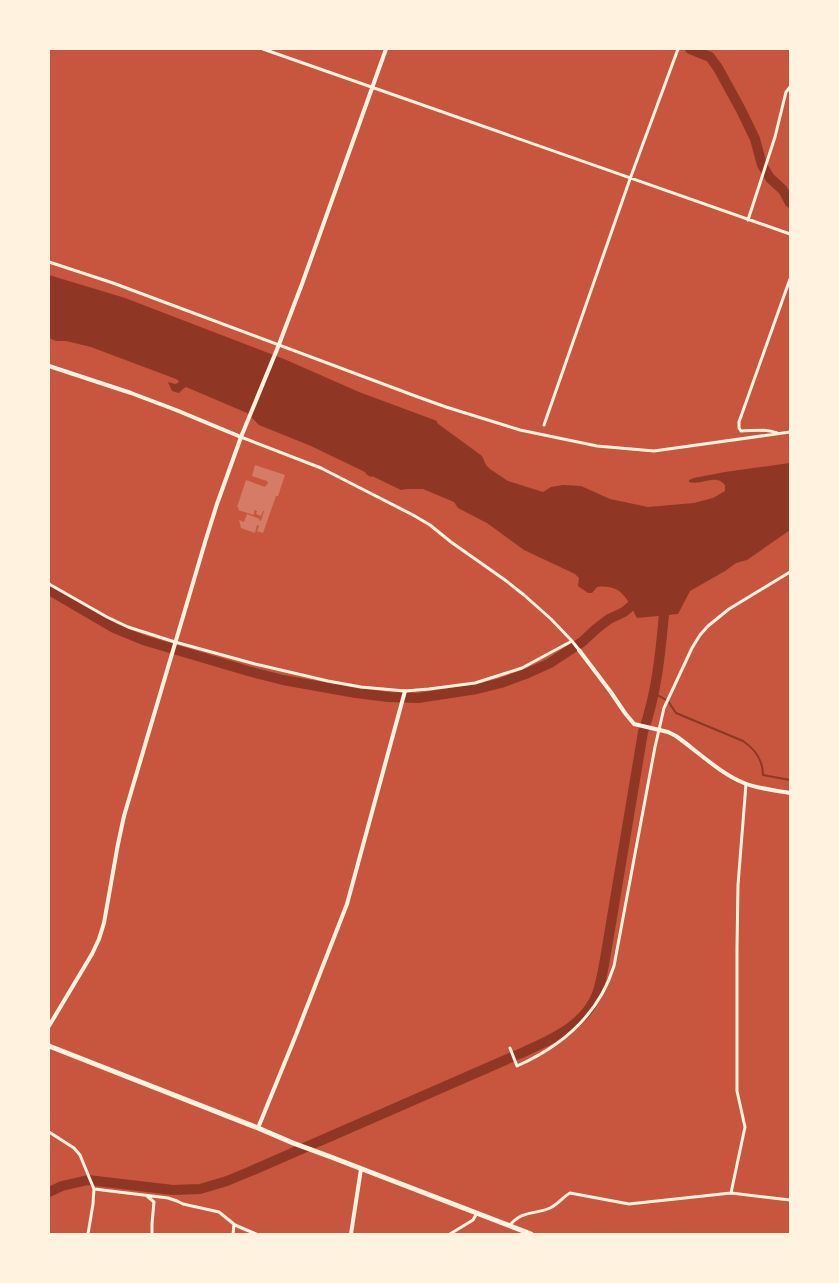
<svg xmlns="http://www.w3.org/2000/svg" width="839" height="1283" viewBox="0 0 839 1283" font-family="Ubuntu,sans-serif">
  <rect width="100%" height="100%" fill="#c8553d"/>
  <path fill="#8f3625" d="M49 275 125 298 284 359 359 392 437 421V423L441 426 482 456 486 465 490 469 508 481 543 492 551 487 563 485 581 486 610 499 648 507 694 503 713 498 725 491V485C715 473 702 486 689 482V480L694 478 725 472 790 463V530L747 560 736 563 725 571 690 591 678 614 637 618C627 599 622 584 597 587L592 593H588L578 586 579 578 575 574 524 550 487 523 458 508 454 502 423 489H407L401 490 372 476 371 477 366 474 365 472 311 446 259 425 247 413 186 387 183 389 179 393 172 391 168 382 175 384 178 383 179 381 176 379 91 347 66 341H56L49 338Z"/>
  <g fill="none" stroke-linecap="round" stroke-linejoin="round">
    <path stroke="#8f3625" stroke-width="2" d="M654 693 668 701 676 713 743 741C755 749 763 759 763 775L790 780"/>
    <path stroke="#8f3625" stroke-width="10" d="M690 49 710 57 718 68 741 110 755 139 762 165 770 178 783 190 790 203
      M49 590 114 628 143 640 248 671 283 680 356 693 388 697 418 698 477 689 501 683 528 673 550 663 582 642 596 629 609 619 624 612 636 602 639 596
      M49 1192 62 1186 88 1180 173 1190 200 1189 227 1181 251 1171 526 1051C554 1038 585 1025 597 994 601 983 603 970 605 959L643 732C658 690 661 646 665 603"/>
  </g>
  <path fill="#d67c66" d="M255 465 285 475 278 496H276L263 533 257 531 259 526 257 525 255 533 241 528 239 520 244 522 247 514 260 519 259 520 261 521 264 511H263L261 516 256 514 257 511 254 510V515L238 510 239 508 237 507 246 480 265 487 266 485H267L268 483 267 481 252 476Z"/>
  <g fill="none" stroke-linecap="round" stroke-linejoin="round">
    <path stroke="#fff3e0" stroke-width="3" d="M263 49 790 234
      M748 220 775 137 786 92 790 87
      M49 262 113 283 418 397 446 407 520 430 597 446 654 451 790 432
      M544 425 630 179 678 49
      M777 433C765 428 753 431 741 431L739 428V422L790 279
      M241 437 321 468 413 515 430 525 451 542 505 580 524 595 551 619 572 641 579 650
      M49 584 107 617 128 627 175 642 255 664 328 681 361 687 405 691 429 689 475 683 522 668 572 641
      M510 1048 517 1066C562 1046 599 1014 614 966L655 747 664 708 692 648 700 635 708 626 729 609 790 572
      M49 1132 74 1148 80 1155 89 1177 94 1189 93 1204 88 1234
      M94 1189 168 1198 177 1201 183 1204 219 1212 235 1225 256 1234
      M731 1193 745 1127 737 1091V948L738 885 746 784
      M147 1196 154 1202 152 1224V1234
      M510 1225C523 1210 534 1215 550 1208 557 1205 563 1197 570 1193L629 1204 731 1193 790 1200
      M233 1234 234 1225
      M450 1234 473 1220 477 1213"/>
    <path stroke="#fff3e0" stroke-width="4" d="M49 366 131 393 176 410 241 437
      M579 650 610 691 625 713 634 724 668 732 676 736C697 751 721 774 744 783 758 789 775 790 790 793
      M49 1026 92 954 99 939 104 923 118 844 124 816 206 539 217 504 241 437 278 347 302 284 386 49
      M258 1128 296 1035 347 904 405 691
      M351 1234 361 1169"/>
    <path stroke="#fff3e0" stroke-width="5" d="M49 1046 258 1128 293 1143 331 1157 531 1234"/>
  </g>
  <rect width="839" height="1283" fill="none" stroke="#fff3e0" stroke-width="100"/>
</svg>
